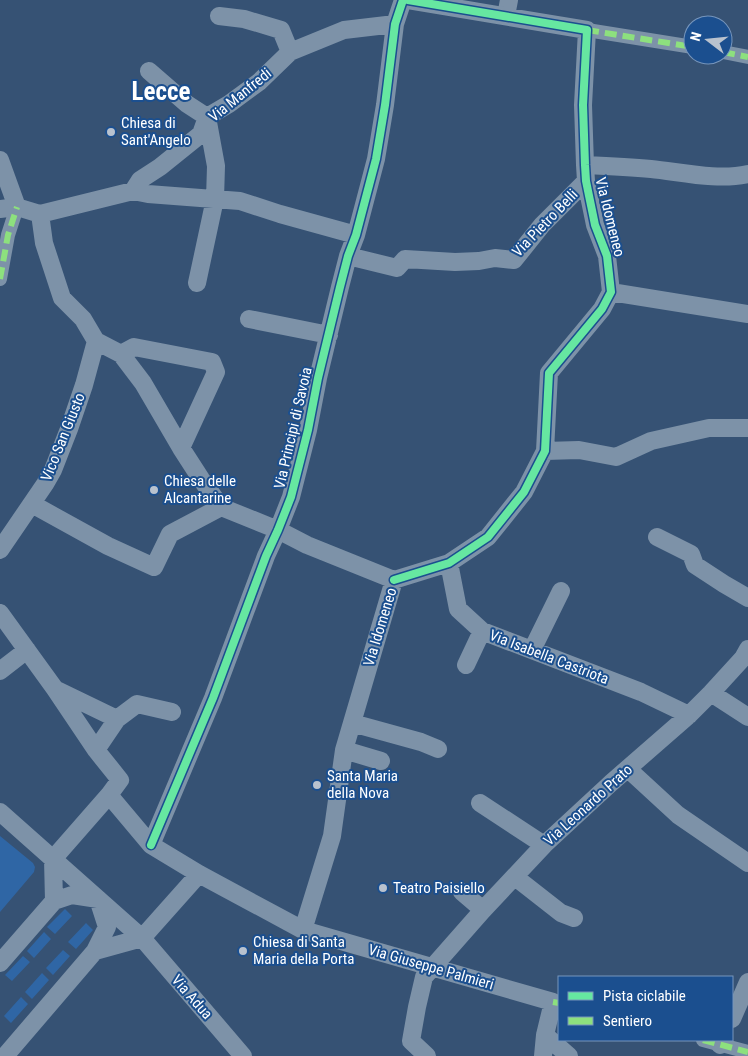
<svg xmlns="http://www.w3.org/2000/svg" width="748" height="1056" viewBox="0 0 748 1056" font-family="'Roboto Condensed',sans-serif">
  <rect width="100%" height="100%" fill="#365274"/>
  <path fill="#2f66a5" d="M0 836 33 863 35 867 34 872 0 912Z
    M65 909 72 916 55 934 47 927Z
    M86 923 93 930 76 949 68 942Z
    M44 932 51 939 34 958 27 951Z
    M63 950 70 956 53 975 46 968Z
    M23 956 30 962 12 981 5 975Z
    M42 973 49 980 32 999 25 992Z
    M21 997 28 1004 11 1023 4 1016Z"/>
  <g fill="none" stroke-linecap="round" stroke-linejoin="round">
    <path stroke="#7d92a8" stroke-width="14" d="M587 30 693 47
      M723 52 748 57
      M0 279 8 235 17 207
      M703 1040 748 1052"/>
    <path stroke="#7d92a8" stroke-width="18" d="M219 16 244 19 281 30 290 52
      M506 16 509 0
      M149 71 187 104 207 117 216 166 215 199 197 283
      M0 160 17 207
      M585 165C607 166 629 167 651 169 681 172 718 181 748 174
      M133 191 140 180 160 167 201 134 207 117 229 104 259 82 290 52 344 30 395 24
      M0 209 17 207 40 214 133 191 148 194 240 201 280 214 356 235
      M40 214 44 243 62 298 83 319 96 341
      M348 256 397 268 405 259 455 262 479 261 495 258 514 260 542 225 586 181
      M611 292 748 314
      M249 319 329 335
      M96 341 121 354 143 383 181 448 201 479 221 507 278 530 307 545 394 580
      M121 354 134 347 212 362 216 372 181 448
      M545 451 579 450 616 457 651 441 709 428H748
      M32 504 108 546 154 567 170 534 221 507
      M657 537 691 554 695 565 724 584 748 598
      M0 550 45 484 53 470 69 429 84 385 96 341
      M449 563 458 609 482 631 641 692 689 715
      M394 580 449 563 488 537 524 492 545 451 549 373 602 309 611 292 607 256 595 225 586 181 585 165 583 105 587 30 408 0
      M0 613 55 689 96 750 120 780 109 795 53 859
      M532 650 561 591
      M466 665 482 631
      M0 671 27 650
      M57 690 117 719 96 750
      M711 693 748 717
      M117 719 137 704 172 712
      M352 723 421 742 438 749
      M344 750 381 761
      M628 769 678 815 748 863
      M109 795 151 845 199 874 303 930 553 1002 545 1035 543 1056
      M480 803 544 845
      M0 812 142 938 243 1056
      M151 845 213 698 266 556 278 530 291 497 308 430 318 378 340 287 348 256 356 235 376 159 385 105 395 24 403 0
      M515 877 561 913 574 918
      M462 892 483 910
      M54 901 72 895 98 899 107 927 95 951
      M303 930 332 836 344 750 394 580
      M142 938 199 874
      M0 963 54 901 53 859
      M732 1019 748 982
      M545 1035 569 1056
      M720 1045 722 1040
      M5 1056 95 951 142 938
      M427 1056 411 1041 417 1007 424 977 483 910 544 845 611 783 689 715 711 693 743 658 748 649"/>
    <path stroke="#8de07e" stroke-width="6" stroke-dasharray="12 6" stroke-linecap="butt" d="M587 30 693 47
      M723 52 748 57
      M0 279 8 235 17 207
      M553 1002 559 1003
      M703 1040 748 1052"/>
    <g stroke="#1b4f8f" stroke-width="11">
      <path id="cycleway" d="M394 580 449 563 488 537 524 492 545 451 549 373 602 309 611 292 607 256 595 225 586 181 585 165 583 105 587 30 408 0
        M151 845 213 698 266 556 278 530 291 497 308 430 318 378 340 287 348 256 356 235 376 159 385 105 395 24 403 0"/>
    </g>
    <use href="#cycleway" stroke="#66e7a1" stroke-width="8"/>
  </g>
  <g fill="#b9c2ce" stroke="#1b4f8f" stroke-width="2">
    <circle cx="111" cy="132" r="5"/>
    <circle cx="154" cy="490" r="5"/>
    <circle cx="317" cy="785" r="5"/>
    <circle cx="383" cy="888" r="5"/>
    <circle cx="243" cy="951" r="5"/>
  </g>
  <g text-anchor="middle" stroke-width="4" stroke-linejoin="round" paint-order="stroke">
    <g font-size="15" fill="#fff" stroke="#1b4f8f">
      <text transform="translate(240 95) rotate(-39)" y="5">Via Manfredi</text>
      <text transform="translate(610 217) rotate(76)" y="5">Via Idomeneo</text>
      <text transform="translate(545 223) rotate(-46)" y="5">Via Pietro Belli</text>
      <text transform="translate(293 428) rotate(-77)" y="5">Via Principi di Savoia</text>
      <text transform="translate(63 437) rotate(-68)" y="5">Vico San Giusto</text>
      <text transform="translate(380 627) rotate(-73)" y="5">Via Idomeneo</text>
      <text transform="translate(549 657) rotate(21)" y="5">Via Isabella Castriota</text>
      <text transform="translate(588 805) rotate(-42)" y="5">Via Leonardo Prato</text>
      <text transform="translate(431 967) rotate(16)" y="5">Via Giuseppe Palmieri</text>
      <text transform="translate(192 997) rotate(49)" y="5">Via Adua</text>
    </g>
    <g font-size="15" fill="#fff" stroke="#1b4f8f" text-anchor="start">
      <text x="121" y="128">Chiesa di<tspan x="121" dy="17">Sant'Angelo</tspan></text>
      <text x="164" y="486">Chiesa delle<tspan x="164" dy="17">Alcantarine</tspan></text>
      <text x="327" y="781">Santa Maria<tspan x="327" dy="17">della Nova</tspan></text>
      <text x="393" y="893">Teatro Paisiello</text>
      <text x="253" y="947">Chiesa di Santa<tspan x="253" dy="17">Maria della Porta</tspan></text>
    </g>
    <g font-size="25" font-weight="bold" fill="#fff" stroke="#1b4f8f">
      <text x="161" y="100">Lecce</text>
    </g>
  </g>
  <rect x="558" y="976" width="175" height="65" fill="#1b4f8f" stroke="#7695bc"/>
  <rect x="568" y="992" width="25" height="8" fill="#66e7a1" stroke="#7695bc"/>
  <text x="603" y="1001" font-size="15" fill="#ffffff">Pista ciclabile</text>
  <rect x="568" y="1017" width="25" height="8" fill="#8de07e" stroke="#7695bc"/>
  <text x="603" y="1026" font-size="15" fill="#ffffff">Sentiero</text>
  <g transform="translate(708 40) rotate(286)"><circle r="24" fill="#1b4f8f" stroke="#7695bc"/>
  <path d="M0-4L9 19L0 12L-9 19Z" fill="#b9c2ce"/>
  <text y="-8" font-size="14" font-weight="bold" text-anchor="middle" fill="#ffffff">N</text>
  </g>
</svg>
